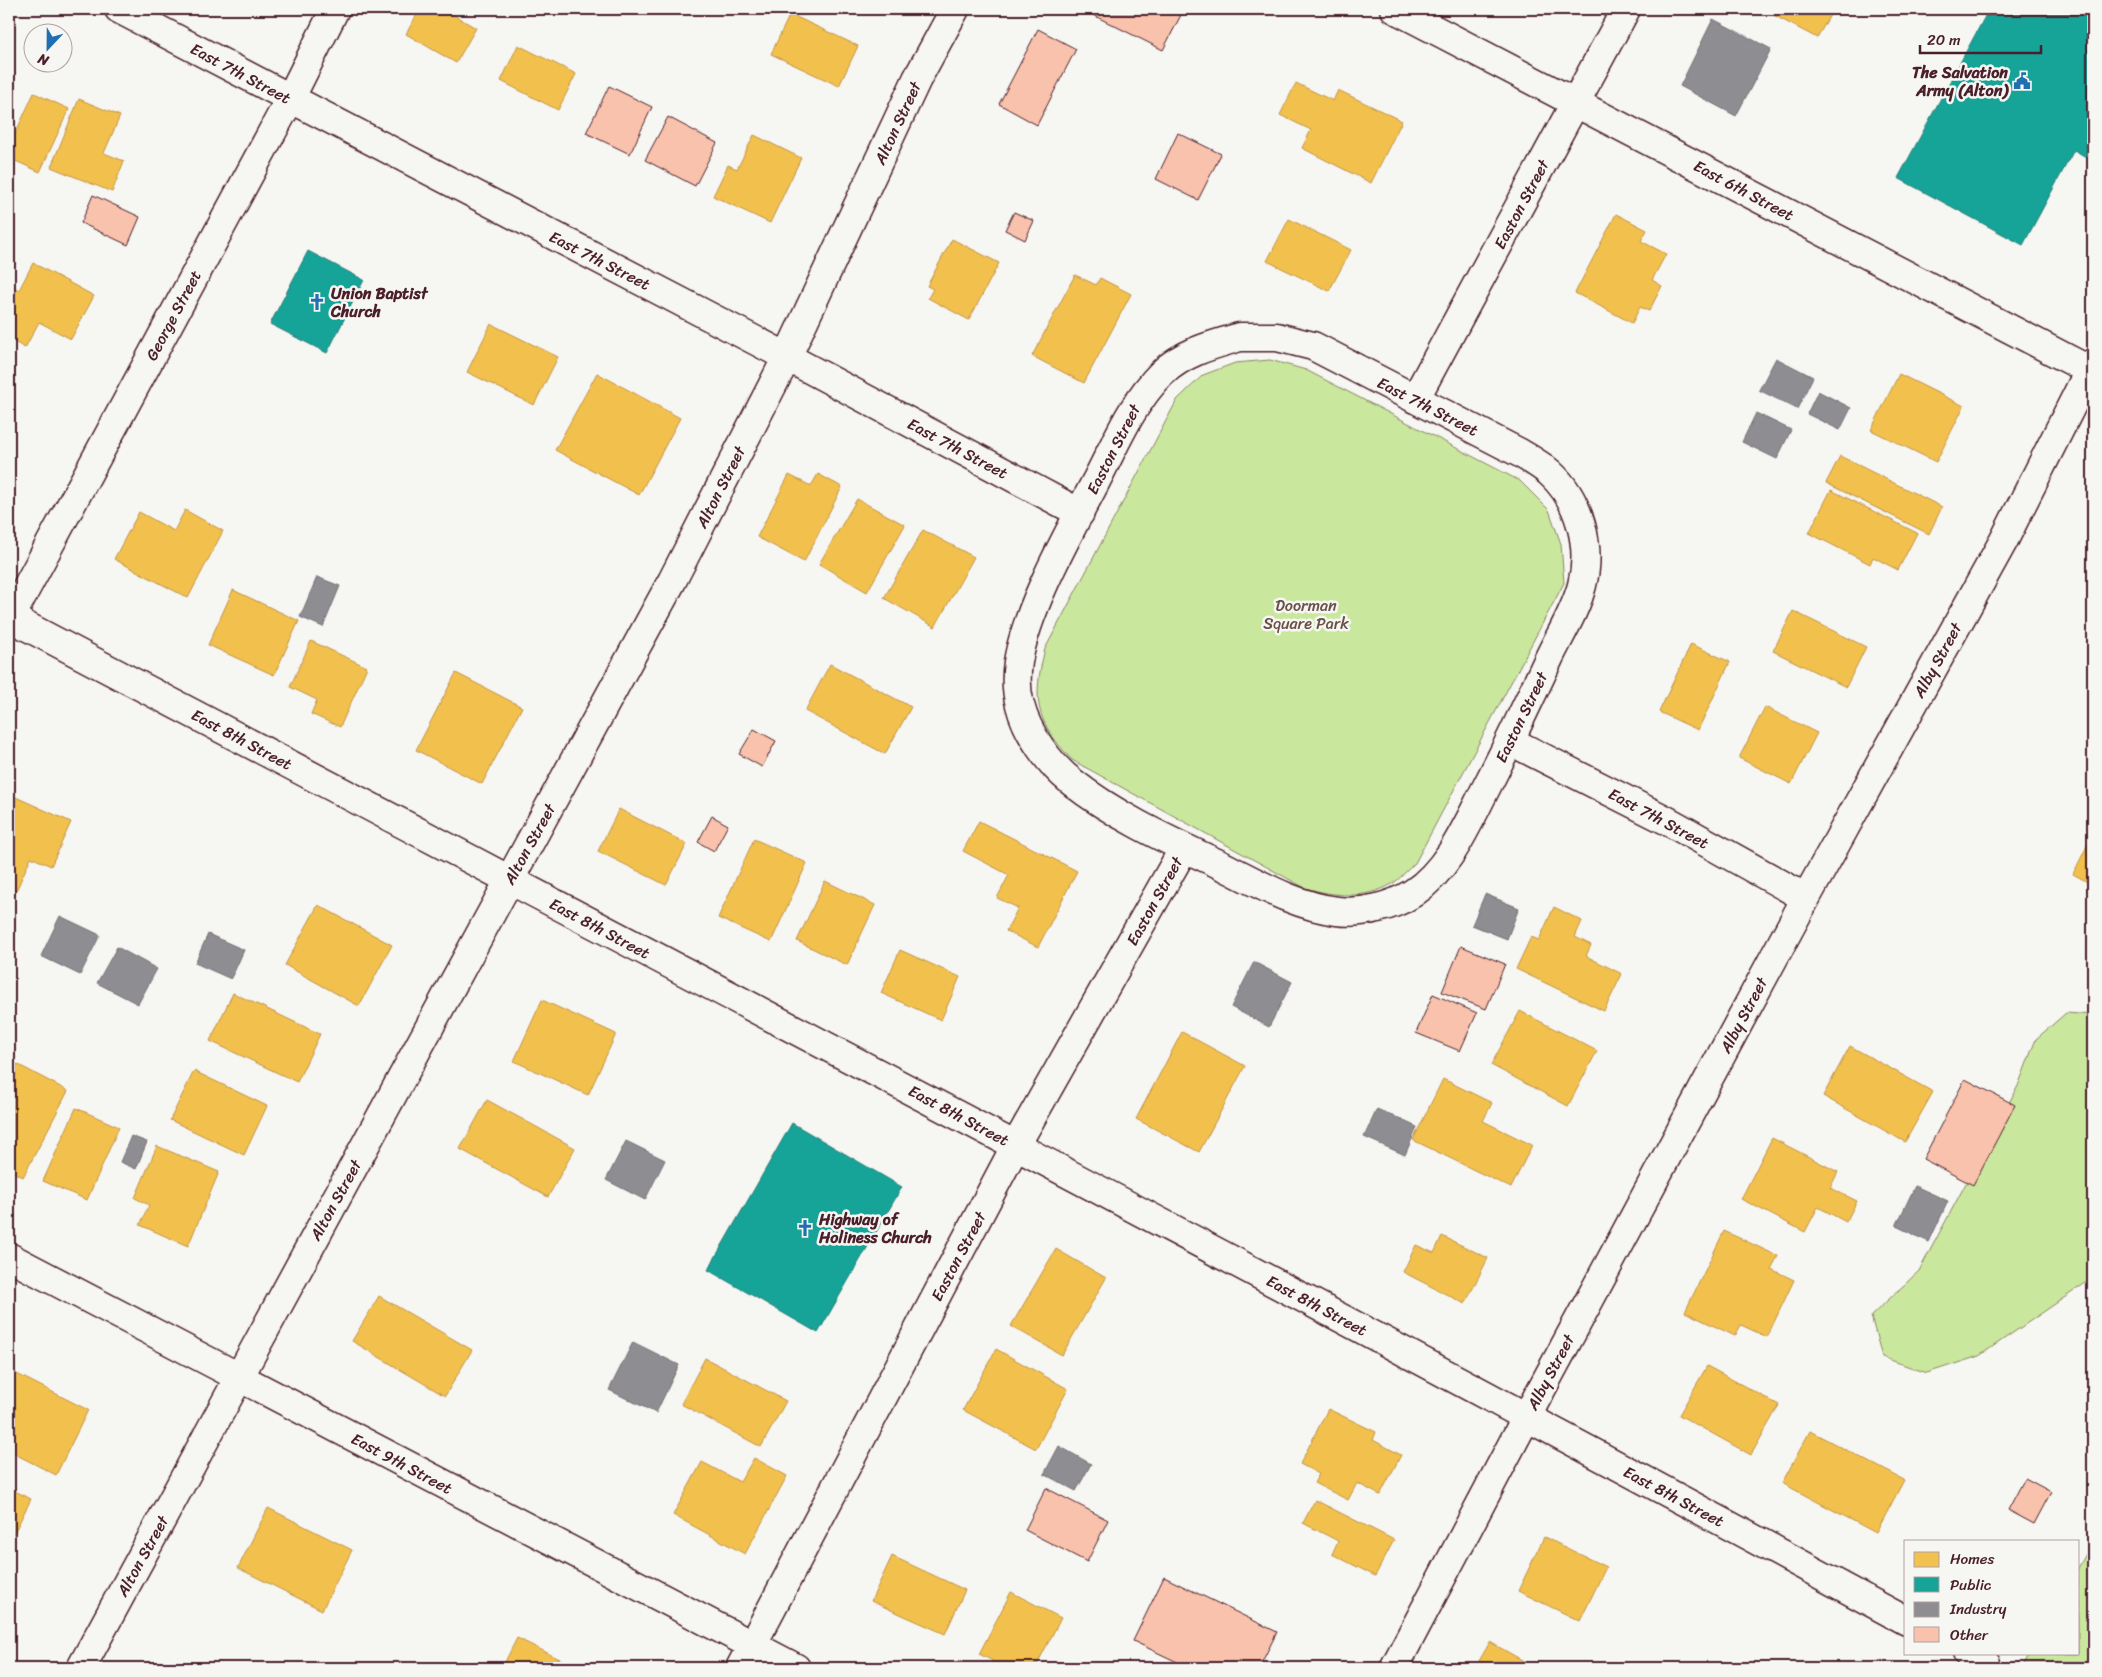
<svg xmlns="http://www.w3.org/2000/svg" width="2102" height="1677" viewBox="0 0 2102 1677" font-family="Sriracha,sans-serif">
  <rect width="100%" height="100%" fill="#f6f6f2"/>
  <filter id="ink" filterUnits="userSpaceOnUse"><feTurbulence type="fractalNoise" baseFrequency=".02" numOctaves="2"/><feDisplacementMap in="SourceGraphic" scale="10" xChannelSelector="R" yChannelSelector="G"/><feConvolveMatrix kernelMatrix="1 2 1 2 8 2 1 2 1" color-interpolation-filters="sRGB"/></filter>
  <g filter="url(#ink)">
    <path fill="#cae79e" stroke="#8a8364" d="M1270 360 1306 370 1520 481 1549 510 1561 544 1564 583 1415 863C1408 869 1400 879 1392 884 1364 900 1335 896 1305 888L1072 760C1035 720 1032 701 1045 649L1177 400 1203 375 1235 363Z
      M2066 1013 2093 1015V1278L1979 1356 1927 1373 1882 1357 1871 1316 1919 1271 2018 1086 2036 1039Z
      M2093 1542V1668H2022L2030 1653H2078V1568Z"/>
    <path fill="#f2c14e" stroke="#c09044" d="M420 9H443L476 28 456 63 406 34Z
      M1762 9H1818L1830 15 1817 38Z
      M790 14 858 46 839 86 771 54Z
      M518 45 576 74 558 110 501 81Z
      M1296 83 1333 101 1338 90 1402 121 1371 183 1302 148 1311 130 1280 115Z
      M34 93 69 109 40 172 9 158V147Z
      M79 99 120 116 104 153 124 161 112 192 51 167Z
      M754 135 801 158 770 223 713 196 728 165 737 169Z
      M1616 214 1647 230 1641 241 1666 254 1652 280 1662 286 1649 311 1640 307 1632 323 1575 293Z
      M1289 219 1351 250 1329 291 1267 261Z
      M952 239 999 263 969 320 928 298 933 289 927 286Z
      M33 263 94 296 71 339 39 322 25 348 9 339V285L19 290Z
      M1075 275 1096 285 1100 278 1131 294 1084 383 1032 356Z
      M491 324 558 357 534 405 467 372Z
      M597 373 680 418 639 495 555 450Z
      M1899 374 1964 406 1936 462 1871 430Z
      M1840 456 1942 507 1929 534 1826 483Z
      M818 474 842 487 804 562 757 537 789 475 811 486Z
      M1831 490 1917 533 1898 570 1873 557 1870 564 1809 533Z
      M857 499 905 525 867 592 819 564Z
      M185 510 223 531 188 598 114 559 139 512 174 531Z
      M923 530 974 557 935 627 884 598Z
      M233 590 299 621 274 675 208 645Z
      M1793 611 1866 647 1846 687 1773 651Z
      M311 641 367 667 340 727 311 714 317 700 290 687Z
      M1691 644 1730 662 1698 730 1659 712Z
      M830 664 911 707 885 754 805 711Z
      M456 673 522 707 482 784 416 750Z
      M1765 707 1817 733 1791 784 1739 758Z
      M9 794 71 822 51 866 31 857 9 907Z
      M619 809 687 844 666 885 598 851Z
      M979 821 1077 871 1038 947 1006 931 1018 908 997 898 1009 875 963 851Z
      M2093 834V885L2073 874Z
      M754 839 807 863 771 942 718 918Z
      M825 881 875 905 847 965 797 941Z
      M318 905 392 945 359 1006 285 965Z
      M1554 907 1582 921 1575 937 1591 945 1586 956 1622 974 1604 1011 1516 969 1531 937 1539 940Z
      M900 950 960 977 941 1020 881 993Z
      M233 993 320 1034 297 1082 210 1041Z
      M542 1000 616 1034 588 1095 514 1061Z
      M1520 1011 1597 1051 1568 1106 1491 1065Z
      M1182 1032 1245 1066 1199 1152 1136 1119Z
      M1850 1046 1933 1092 1905 1142 1823 1096Z
      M17 1064 68 1091 23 1177 9 1170V1080Z
      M194 1071 267 1106 244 1155 170 1120Z
      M1443 1079 1492 1103 1483 1121 1532 1145 1511 1188 1413 1140Z
      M487 1100 575 1148 548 1197 460 1149Z
      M76 1108 119 1127 87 1200 43 1181Z
      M1772 1138 1838 1172 1830 1188 1857 1201 1846 1222 1818 1207 1805 1232 1741 1199Z
      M157 1146 219 1172 188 1246 140 1225 149 1205 135 1198Z
      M1724 1231 1778 1256 1771 1269 1794 1280 1767 1337 1741 1325 1735 1336 1685 1312Z
      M1442 1236 1488 1258 1465 1304 1403 1272 1416 1245 1434 1253Z
      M1056 1249 1106 1278 1062 1355 1011 1326Z
      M379 1296 472 1350 445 1396 352 1341Z
      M996 1349 1068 1389 1036 1449 963 1410Z
      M705 1358 786 1401 761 1447 681 1404Z
      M1707 1366 1779 1405 1751 1455 1679 1415Z
      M9 1370 88 1410 56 1475 9 1451Z
      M1328 1409 1376 1432 1373 1440 1401 1455 1380 1495 1357 1483 1348 1500 1314 1483 1319 1474 1300 1464Z
      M1810 1431 1904 1480 1876 1533 1782 1483Z
      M754 1458 787 1476 745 1554 673 1515 702 1462 740 1482Z
      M9 1488 31 1499 9 1543Z
      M1315 1500 1394 1540 1375 1576 1332 1554 1338 1541 1303 1523Z
      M268 1508 352 1550 322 1610 238 1568Z
      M1544 1537 1606 1567 1580 1621 1518 1591Z
      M892 1556 965 1590 945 1634 871 1601Z
      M1011 1592 1061 1618 1035 1668H989L993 1661 979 1654Z
      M517 1638 578 1668H502Z
      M1490 1642 1536 1668H1475Z"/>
    <path fill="#17a398" stroke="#267b77" d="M1989 9H2008L2015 12 2017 9H2093V161L2074 150 2023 245 1898 178Z
      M308 251 364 280 327 353 270 324Z
      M792 1123 902 1187 818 1333 708 1270Z"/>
    <path fill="#8d8d92" stroke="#796c73" d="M1713 19 1771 49 1736 116 1680 86Z
      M1776 358 1813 377 1797 409 1759 390Z
      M1818 391 1851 408 1840 430 1807 414Z
      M1756 413 1791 430 1777 459 1742 442Z
      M317 577 340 586 323 627 300 617Z
      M1485 894 1519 908 1507 939 1472 925Z
      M60 916 100 935 80 975 41 956Z
      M208 934 244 950 231 979 195 963Z
      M117 947 157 969 138 1004 97 983Z
      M1254 962 1292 982 1269 1027 1231 1007Z
      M1377 1109 1417 1127 1405 1155 1364 1137Z
      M131 1136 147 1142 136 1169 120 1162Z
      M626 1141 665 1160 645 1200 606 1180Z
      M1915 1186 1948 1201 1929 1242 1896 1226Z
      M633 1342 679 1365 656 1413 609 1390Z
      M1059 1446 1091 1464 1076 1491 1044 1474Z"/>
    <path fill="#f9c2ac" stroke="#4a1f2b" d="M1081 9H1184L1163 50Z
      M1038 29 1076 49 1037 125 999 104Z
      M609 86 652 107 630 154 586 133Z
      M668 117 717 143 695 186 645 160Z
      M1178 133 1221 154 1198 200 1156 179Z
      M93 195 140 217 128 245 81 223Z
      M1014 212 1034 221 1025 240 1005 230Z
      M754 729 776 741 762 767 739 754Z
      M712 816 728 825 714 851 698 842Z
      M1461 946 1505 964 1486 1009 1442 992Z
      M1433 994 1477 1013 1460 1051 1416 1033Z
      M1965 1079 2015 1105 1973 1185 1923 1159Z
      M2025 1478 2051 1492 2034 1524 2008 1510Z
      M1046 1488 1108 1520 1087 1562 1025 1530Z
      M1164 1577 1277 1632 1259 1668H1190L1133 1641Z"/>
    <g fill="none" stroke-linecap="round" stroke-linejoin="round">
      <g stroke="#4a1f2b" stroke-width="31">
        <path id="minor" d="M119 9 787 357 1080 513
          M1395 9 2093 372
          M1240 337H1277L1313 346 1520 453C1530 459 1541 465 1550 473 1580 500 1592 547 1582 585 1576 610 1560 635 1549 658 1529 701 1508 745 1486 788 1467 825 1449 869 1413 893 1392 907 1361 914 1337 911 1296 906 1259 884 1223 866 1172 842 1116 817 1072 782 1049 764 1027 733 1020 705 1016 691 1016 676 1018 662 1027 607 1069 533 1095 483 1115 445 1131 404 1162 373 1184 352 1212 345 1240 337Z
          M1415 399 1626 9
          M9 617C642 950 1277 1280 1906 1621
          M9 620 290 99 335 9
          M1510 741 1666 820 1806 898
          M9 1257 796 1668
          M1967 1653 1986 1663 1983 1668
          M81 1668 672 581 787 357 917 79 955 9
          M740 1668 1016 1145 1184 848
          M1394 1668 1527 1416 1806 898 2004 540 2093 363"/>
      </g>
      <use href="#minor" stroke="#f6f6f2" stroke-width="28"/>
    </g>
  </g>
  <defs>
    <g id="civic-bare" transform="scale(1.35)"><path d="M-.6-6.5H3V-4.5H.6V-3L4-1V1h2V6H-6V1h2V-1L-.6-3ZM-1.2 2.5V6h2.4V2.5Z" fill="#1f6fb2" stroke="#f6f6f2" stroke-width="2.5" paint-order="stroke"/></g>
    <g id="church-bare" transform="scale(1.35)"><path d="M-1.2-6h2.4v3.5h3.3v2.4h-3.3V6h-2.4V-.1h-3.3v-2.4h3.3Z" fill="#1f6fb2" stroke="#f6f6f2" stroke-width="2.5" paint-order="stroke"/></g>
  </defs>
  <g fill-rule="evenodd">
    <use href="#civic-bare" x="2022" y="81"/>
    <use href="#church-bare" x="317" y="302"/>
    <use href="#church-bare" x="805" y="1228"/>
  </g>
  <g text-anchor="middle" stroke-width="5" stroke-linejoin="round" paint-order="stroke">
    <g font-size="16" font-weight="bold" fill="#4a1f2b" stroke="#f6f6f2" text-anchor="start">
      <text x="2008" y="78" text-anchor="end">The Salvation<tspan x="2008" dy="18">Army (Alton)</tspan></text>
      <text x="331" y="299">Union Baptist<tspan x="331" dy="18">Church</tspan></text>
      <text x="819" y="1225">Highway of<tspan x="819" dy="18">Holiness Church</tspan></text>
    </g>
    <g font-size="16" fill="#4a1f2b" stroke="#f6f6f2">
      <text transform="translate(241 73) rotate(28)" y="6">East 7th Street</text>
      <text transform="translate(897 123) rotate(-65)" y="6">Alton Street</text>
      <text transform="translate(1744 190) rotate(28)" y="6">East 6th Street</text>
      <text transform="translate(1521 204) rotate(-62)" y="6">Easton Street</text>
      <text transform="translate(600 260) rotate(27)" y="6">East 7th Street</text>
      <text transform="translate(173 315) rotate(-62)" y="6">George Street</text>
      <text transform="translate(1428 406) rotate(27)" y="6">East 7th Street</text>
      <text transform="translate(958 448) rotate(28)" y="6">East 7th Street</text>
      <text transform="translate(1113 449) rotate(-63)" y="6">Easton Street</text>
      <text transform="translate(720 487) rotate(-63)" y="6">Alton Street</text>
      <text transform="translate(1937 660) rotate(-61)" y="6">Alby Street</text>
      <text transform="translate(1521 717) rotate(-64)" y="6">Easton Street</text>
      <text transform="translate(242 739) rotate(28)" y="6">East 8th Street</text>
      <text transform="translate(1659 818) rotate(28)" y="6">East 7th Street</text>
      <text transform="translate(529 844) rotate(-61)" y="6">Alton Street</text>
      <text transform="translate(1154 901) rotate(-61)" y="6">Easton Street</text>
      <text transform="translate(600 928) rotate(28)" y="6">East 8th Street</text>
      <text transform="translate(1743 1015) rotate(-62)" y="6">Alby Street</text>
      <text transform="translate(959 1115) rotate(28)" y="6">East 8th Street</text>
      <text transform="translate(335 1200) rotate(-61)" y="6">Alton Street</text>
      <text transform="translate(958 1256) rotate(-62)" y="6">Easton Street</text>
      <text transform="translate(1317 1305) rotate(28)" y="6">East 8th Street</text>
      <text transform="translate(1550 1372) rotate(-62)" y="6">Alby Street</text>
      <text transform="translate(402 1463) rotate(28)" y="6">East 9th Street</text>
      <text transform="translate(1674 1496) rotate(28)" y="6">East 8th Street</text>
      <text transform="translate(142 1556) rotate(-61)" y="6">Alton Street</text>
    </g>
    <g font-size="16" fill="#6a5148" stroke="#f6f6f2">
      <text x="1306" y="611">Doorman<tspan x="1306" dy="18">Square Park</tspan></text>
    </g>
  </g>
  <rect width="2102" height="1677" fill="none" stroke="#f6f6f2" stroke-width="30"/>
  <rect x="15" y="15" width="2072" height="1647" fill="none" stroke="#4a1f2b" stroke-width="2" filter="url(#ink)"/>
  <rect x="1904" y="1540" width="175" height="115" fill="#f6f6f2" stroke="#b1a0a2"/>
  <rect x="1914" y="1552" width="25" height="15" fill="#f2c14e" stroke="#b1a0a2"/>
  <text x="1950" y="1564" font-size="15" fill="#4a1f2b">Homes</text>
  <rect x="1914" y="1577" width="25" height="15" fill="#17a398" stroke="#b1a0a2"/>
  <text x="1950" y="1590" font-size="15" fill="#4a1f2b">Public</text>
  <rect x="1914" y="1602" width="25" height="15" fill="#8d8d92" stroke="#b1a0a2"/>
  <text x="1950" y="1614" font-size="15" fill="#4a1f2b">Industry</text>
  <rect x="1914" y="1627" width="25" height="15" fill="#f9c2ac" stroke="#b1a0a2"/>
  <text x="1950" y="1640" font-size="15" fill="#4a1f2b">Other</text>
  <g transform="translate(48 48) rotate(202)"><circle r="24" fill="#f6f6f2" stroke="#b1a0a2"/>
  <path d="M0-4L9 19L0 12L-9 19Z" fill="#1f6fb2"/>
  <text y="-8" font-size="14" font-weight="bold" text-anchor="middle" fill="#4a1f2b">N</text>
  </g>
  <path d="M1920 45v8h121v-8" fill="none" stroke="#4a1f2b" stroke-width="2.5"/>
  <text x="1927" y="45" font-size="15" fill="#4a1f2b" stroke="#f6f6f2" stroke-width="4" paint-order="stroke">20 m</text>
</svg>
